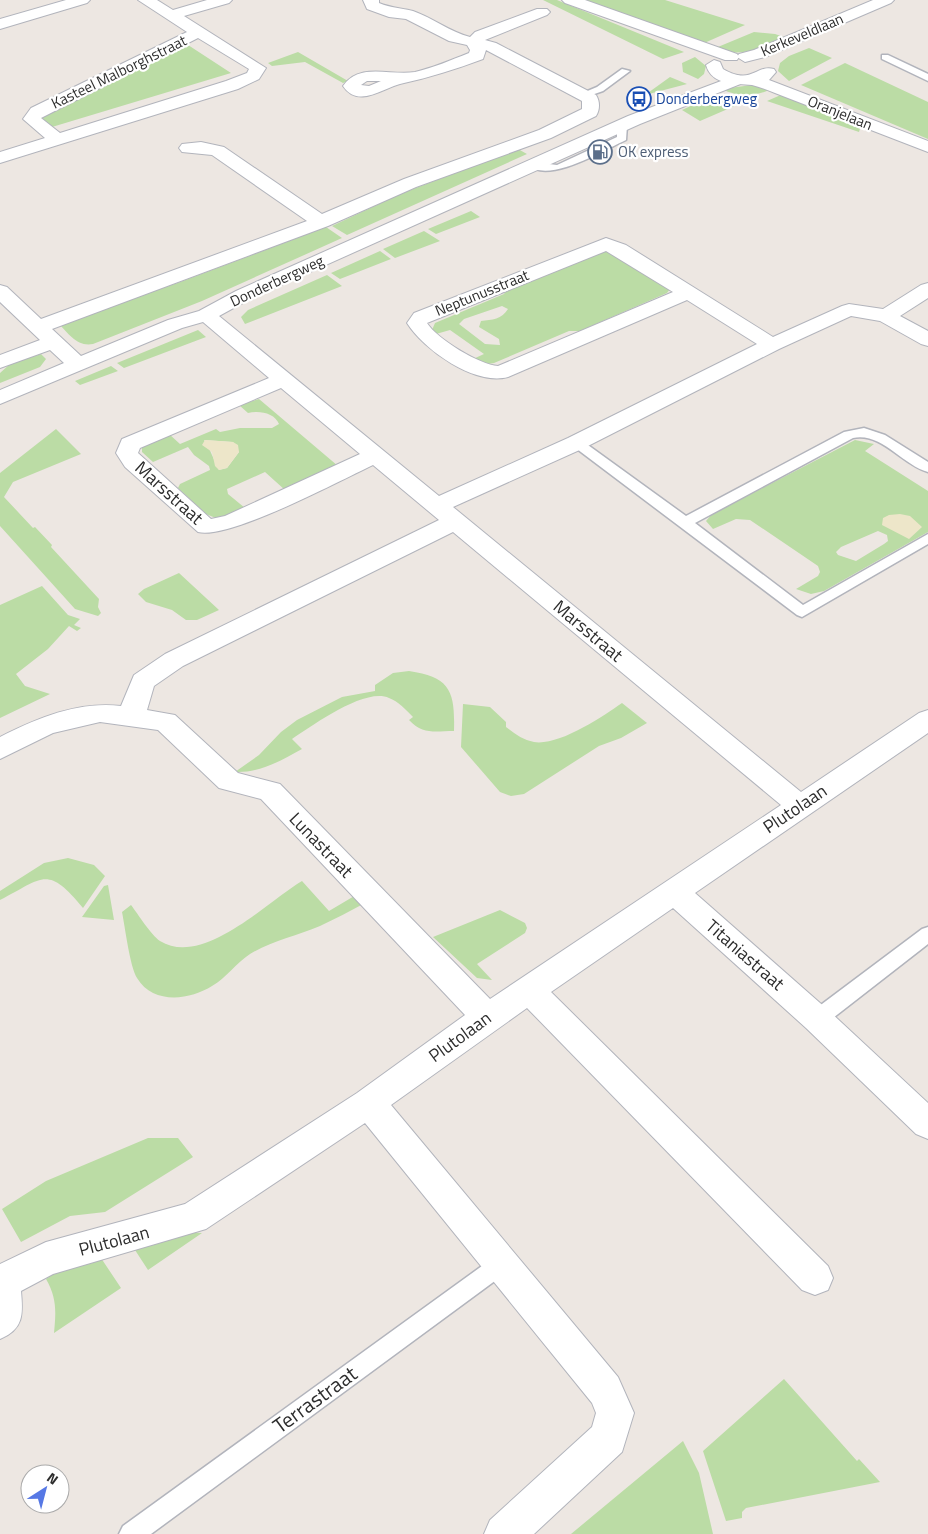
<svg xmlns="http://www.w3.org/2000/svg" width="928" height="1534" viewBox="0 0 928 1534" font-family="'Titillium Web',sans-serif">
  <rect width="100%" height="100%" fill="#ede7e2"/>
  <path fill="#bbdca5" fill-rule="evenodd" d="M543 0H557L684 52 663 59Z
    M582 0H665L745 25 702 44Z
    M754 32 775 34 787 38C759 50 743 57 713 49Z
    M185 43 231 73 52 127 41 121 45 113Z
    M809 48 832 58 789 81 778 71 780 63 789 56Z
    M298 52 348 81 343 83 305 62 272 66 268 63Z
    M695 57 706 66 704 74 698 79 683 72 682 63Z
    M845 63 928 102V139L801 85Z
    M670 77 687 84 645 95Z
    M752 85 769 90C754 97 737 97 722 89Z
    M783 94 861 125 859 132 767 101Z
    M714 95 737 105 700 121 682 110Z
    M518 149 527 154 347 235 332 226 400 194Z
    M471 211 480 217 436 234 428 229Z
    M326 227 342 238 202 301 93 344C77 347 69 334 59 324L180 282 297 238 300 233Z
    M424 231 440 241 395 258 383 249Z
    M607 250 670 289 667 293 580 331H569L494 363 488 364 471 360 484 354 450 330 436 334 432 330 435 323 504 294 507 289ZM502 306 508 309C502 319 492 320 481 321L479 327 499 339 500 345 485 344 459 324 464 319Z
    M380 251 391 259 340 279 331 273Z
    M327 275 342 286 245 324 241 317 248 310Z
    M198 330 206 337 124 368 117 363Z
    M41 354 46 359 40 367 0 383V373L10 364Z
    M111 366 118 371 80 385 75 381Z
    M259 399 338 466 285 490 265 472 227 489 228 494 245 508 218 519 206 514 178 488 180 484 210 470 209 466 194 455 188 447 153 462 142 452V447L148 441 169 434 180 444 216 429 220 432 240 428H272L279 424C275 413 259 410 248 413L239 405ZM204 440 233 442 239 452 227 468 219 470C213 459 211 450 204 440Z
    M56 429 81 454 13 482 4 497 33 528 35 527 52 545 51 547 99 599 98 607 101 613 98 616 75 609 0 526V473Z
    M855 440 874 444 865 451 928 491V532L824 591 811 594 796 589 818 576 820 572 818 566 750 520 736 519 713 529 706 521 712 514ZM878 531 887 535 888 541 884 544 856 561 838 555 836 552 841 547Z
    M179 573 219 610 197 620H186L172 610 146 602 138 594 144 589Z
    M42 586 68 615 80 619 74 625 81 628 77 631 69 626 48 649 16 674 25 686 50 694 0 718V605Z
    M409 671C451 677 455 692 454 731 435 731 423 735 409 720L413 717C406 710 398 701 389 698 365 687 312 726 292 739L302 749C280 761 260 773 235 772L259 755 281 732 297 720 342 697 375 691V685L393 673Z
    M622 703 647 723 621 738 599 746 524 794 511 796 500 792 461 747 463 704 490 707 506 722V727C515 734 523 740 534 742 559 746 602 717 622 703Z
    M68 858 94 865 105 876 83 908C47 864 43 878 0 900V891L44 863Z
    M302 881 329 911 356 895 365 903C350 911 335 919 320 926 297 936 271 941 250 954 236 963 226 978 212 986 190 1000 153 1005 137 978 130 967 125 927 122 912L131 905C138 914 151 935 160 941 203 968 268 901 302 881Z
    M108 885 114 920 82 917 104 886Z
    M500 910 525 923 527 928 525 933 477 964 492 980 477 978 433 937Z
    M148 1138H178L193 1157 105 1212 70 1216 21 1242 2 1209 46 1181Z
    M184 1232 202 1233 148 1270 135 1250Z
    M99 1255 121 1288 54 1333C56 1312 57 1298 46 1279L66 1265Z
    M784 1379 857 1461 859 1459 880 1482 746 1508 742 1512V1518L726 1521 703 1451Z
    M683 1441 699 1473 713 1534H571Z"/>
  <path fill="#ede6c9" d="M205 440 233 442 238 445 239 452 227 468 219 470 215 466 212 452 202 445Z
    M900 514 910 516 922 527 909 539 882 525 883 518 889 515Z"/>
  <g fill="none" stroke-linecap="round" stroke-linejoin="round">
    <g stroke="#b2b4bc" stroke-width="3">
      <path id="lane" d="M882 55H888L928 74V81L882 59Z
        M622 69 630 71 603 91 583 98 578 95 597 87Z
        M622 122 627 125 626 140C604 150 549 184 528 165L533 162 557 165 617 137V125Z
        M864 428 885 435 928 462V472C902 465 882 432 853 438L695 523 803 605 928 534V544L802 617 797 615 569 443 576 439 581 440 686 516 844 432Z
        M928 927V944L824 1025 817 1027 810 1025 808 1019 810 1013 922 929Z
        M500 1255 507 1258 510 1265 507 1272 151 1534H119L123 1526 493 1258Z"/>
    </g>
    <g stroke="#b2b4bc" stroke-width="2">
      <path id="street" d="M66 0H90L87 3 0 29V19Z
        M138 0H157L173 10 207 0H232L229 3 184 16 266 68 259 79 238 89 0 163V152L45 138 23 119 31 108 187 32ZM198 38 249 69 247 73 226 81 60 133 41 118Z
        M363 0H379V3C391 8 402 8 413 11 433 18 450 32 470 37L475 32 537 9H547L550 12 547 15 485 40 496 43 596 95C600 101 600 110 596 116L551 138 416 187 328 226 52 329 81 356 168 320 199 311 236 291 628 116 737 75 743 77 745 80 743 83 640 124 250 299 219 316 439 496 568 438 757 344 687 300 508 377C475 386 424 350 407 323L414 313 606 238 626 245 773 337 842 306 849 304 883 309 921 285 928 283V298L900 316 928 331V346L921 344 880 321 851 316 779 349 584 448 453 507 801 792 919 713 928 710V733L695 893 828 1010 928 1103V1139L916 1134 806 1028 673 908 551 992 828 1266 833 1278 828 1290 815 1295 802 1290 527 1008 391 1105 618 1377 634 1413 622 1452 534 1534H484L490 1520 592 1427 596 1413 592 1403 365 1123 206 1229 53 1274 21 1291C23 1314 24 1329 0 1339V1264L46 1242 185 1204 357 1093 465 1015 261 799 219 788 158 730 100 722 53 733 0 759V737C38 718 78 701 121 706L134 675 165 654 439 520 373 465C339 481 229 540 198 532L125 467 116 453 122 439 269 378 203 322 182 328 0 404V390L64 363 50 350 0 368V355L40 340 0 302V285L7 287 41 319 307 221 212 155 182 152 179 148 182 144 201 142 224 147 322 214 404 179 539 130 582 109V101L486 50 483 59C456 69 431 77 404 83 385 86 359 110 343 86 359 62 390 76 415 72 433 68 451 60 469 53L470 50 467 45 449 41 406 19 389 17 367 9ZM367 81H381L369 86 361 85ZM606 251 673 292 498 366C480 365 437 339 427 323ZM281 388 360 454 225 516 211 519 138 453 140 448ZM453 532 781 805 490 999 280 784 238 773 175 715 147 710 154 686 183 666Z
        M873 0H894L891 3 765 57 745 62 737 57 739 54 754 50Z"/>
    </g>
    <g stroke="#b2b4bc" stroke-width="2">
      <path id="secondary" d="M562 0H585L737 54 739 57 737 60H725L565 3Z
        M714 60 720 62 723 69C752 86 756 64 774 69L776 72 769 80 928 141V152L775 93C768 90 760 87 752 85 735 83 712 86 706 65Z"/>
    </g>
    <use href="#lane" fill="#fff" fill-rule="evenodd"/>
    <use href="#street" fill="#fff" fill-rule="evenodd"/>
    <use href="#secondary" fill="#fff" fill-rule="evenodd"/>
  </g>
  <defs>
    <g id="bus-ring" transform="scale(1.25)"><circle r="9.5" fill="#fff" stroke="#1a4fb4" stroke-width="1.5"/><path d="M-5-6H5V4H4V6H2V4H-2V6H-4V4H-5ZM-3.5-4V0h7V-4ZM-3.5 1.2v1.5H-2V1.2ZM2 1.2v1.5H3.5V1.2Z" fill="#1a4fb4"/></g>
    <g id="fuel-ring" transform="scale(1.25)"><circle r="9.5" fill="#fff" stroke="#5c6f8a" stroke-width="1.5"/><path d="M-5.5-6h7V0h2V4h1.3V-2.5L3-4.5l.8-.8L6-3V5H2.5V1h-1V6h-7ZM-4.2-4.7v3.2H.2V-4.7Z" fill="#5c6f8a"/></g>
  </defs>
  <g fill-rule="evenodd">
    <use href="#bus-ring" x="639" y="99"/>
    <use href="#fuel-ring" x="600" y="152"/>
  </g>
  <g text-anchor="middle" stroke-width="4.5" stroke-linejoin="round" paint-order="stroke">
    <g font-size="15" fill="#2d2d2d" stroke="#fff">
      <text transform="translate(802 35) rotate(-23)" y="5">Kerkeveldlaan</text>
      <text transform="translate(119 72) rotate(-26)" y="5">Kasteel Malborghstraat</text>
      <text transform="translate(840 113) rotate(22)" y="5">Oranjelaan</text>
      <text transform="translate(277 281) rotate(-25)" y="5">Donderbergweg</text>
      <text transform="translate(482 293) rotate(-22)" y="5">Neptunusstraat</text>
    </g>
    <g font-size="15" fill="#164399" stroke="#fff" text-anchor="start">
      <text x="656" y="104">Donderbergweg</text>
    </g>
    <g font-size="15" fill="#4e5e75" stroke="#fff" text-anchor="start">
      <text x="618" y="157">OK express</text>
    </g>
    <g font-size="18" fill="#2d2d2d" stroke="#fff">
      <text transform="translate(169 493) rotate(42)" y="6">Marsstraat</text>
      <text transform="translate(588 631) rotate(40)" y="6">Marsstraat</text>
      <text transform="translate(795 809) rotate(-34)" y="6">Plutolaan</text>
      <text transform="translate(321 845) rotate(46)" y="6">Lunastraat</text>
      <text transform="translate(745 955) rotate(41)" y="6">Titaniastraat</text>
      <text transform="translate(460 1037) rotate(-36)" y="6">Plutolaan</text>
      <text transform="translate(114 1241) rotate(-15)" y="6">Plutolaan</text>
    </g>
    <g font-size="21" fill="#2d2d2d" stroke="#fff">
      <text transform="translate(315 1400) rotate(-36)" y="7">Terrastraat</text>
    </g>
  </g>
  <g transform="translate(45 1489) rotate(36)"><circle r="24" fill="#ffffff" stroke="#ababab"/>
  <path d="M0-4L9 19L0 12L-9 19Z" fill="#5678e5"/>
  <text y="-8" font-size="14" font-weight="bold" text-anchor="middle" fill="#2d2d2d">N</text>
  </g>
</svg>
